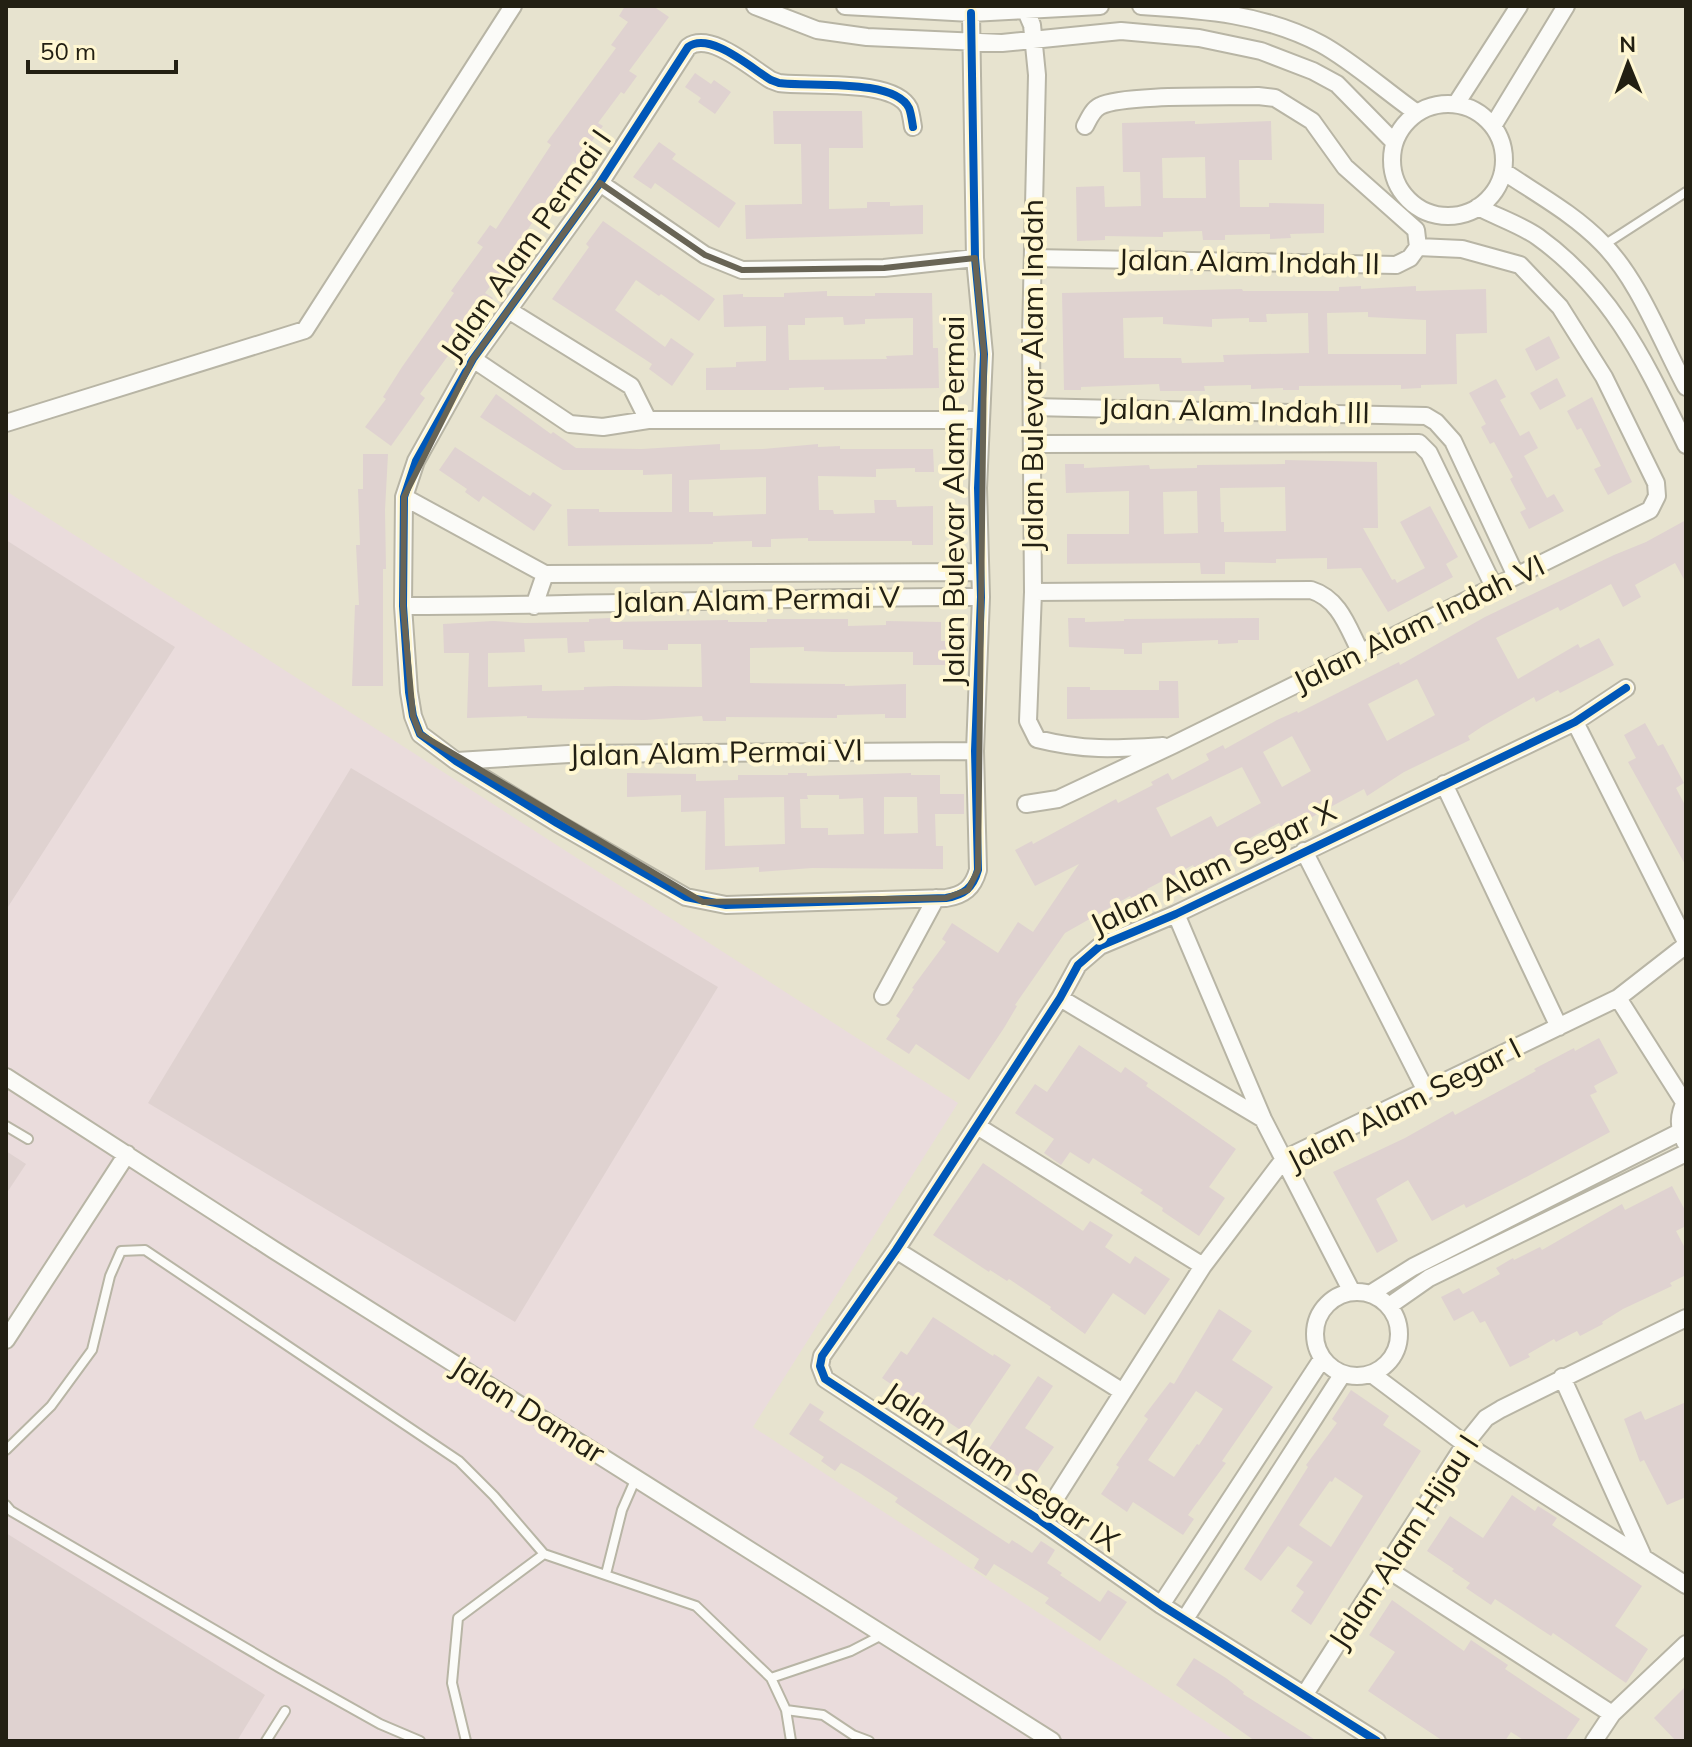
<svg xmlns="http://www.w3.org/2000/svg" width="1692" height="1747" viewBox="0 0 1692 1747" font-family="Mulish,sans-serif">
  <rect width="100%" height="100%" fill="#e7e3cf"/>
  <path fill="#eadcdc" d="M6 491 958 1103 753 1427 1236 1741H6Z"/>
  <path fill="#dfd2d0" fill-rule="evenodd" d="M625 6H653L669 17 629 71 637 76 624 94 621 92 598 123 603 126 586 149 589 151 579 165 573 161 518 244 520 246 485 293 493 298 482 313 474 308 448 345 453 349 420 394 425 398 391 446 365 427 386 399 383 397 402 367 454 293 451 291 483 247 477 243 490 225 496 229 551 145 547 142 616 48 611 45 628 22 619 16Z
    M695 73 711 84 714 80 731 92 715 114 698 102 701 98 685 87Z
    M773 111H862L863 148H829V209L867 208V202H890V206L923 205V234L746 239 745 205 802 204 801 144H774Z
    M1195 121V124L1271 121 1272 160H1239L1240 207H1269V203L1324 204V233L1290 234 1291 238 1270 239V234L1225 235V240H1203L1202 231 1163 232V237L1105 236V240L1077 241 1076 187 1104 186 1105 207 1141 206 1140 172H1123L1122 123ZM1205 157 1206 198H1163L1162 158Z
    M659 142 676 154 672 159 736 203 719 228 655 183 651 189 633 177Z
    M603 221 715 299 699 321 661 294 659 296 636 280 615 310 665 347 671 338 694 354 672 386 649 369 652 364 552 299 589 247 586 244Z
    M1361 286V289L1416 286V291L1486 289 1487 333 1456 334 1457 384 1421 385V388L1401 389V385L1299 386V390H1283V388L1251 389V385L1204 386 1205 391H1160L1159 384 1081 387V390H1064L1062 293 1242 289 1243 291H1339V287ZM1368 312V317L1426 320V354H1328L1327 313ZM1308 313 1309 353 1223 355 1224 362 1182 363 1181 358H1124L1123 318 1163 317V324L1212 327V319L1249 318V322H1267L1266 314Z
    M827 291V296H875V293H932L933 348H938L939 388 824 390V387L789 388V390H706V368L736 367V362L766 361V326L724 327 723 295 743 294V297H784V293ZM843 317 844 325 865 324V319L913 318V355L886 356 887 359 789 360 788 325H805V318Z
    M1549 336 1560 358 1536 371 1525 349Z
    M1557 378 1566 396 1540 410 1530 393Z
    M1496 379 1506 397 1500 400 1520 436 1529 431 1538 448 1524 456 1547 498 1554 494 1564 511 1529 529 1520 512 1526 509 1510 479 1513 477 1494 442 1490 444 1481 427 1486 424 1469 393Z
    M496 394 551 434 553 432 576 448 642 449 720 444V450L763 449 818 444V447L840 446V449H933L934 472H915V468L876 469V477L818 476 819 510H833L834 514 875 513 874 500H896L897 507 933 506V545H912V541H808V538L771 539V547H752V541L713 542V544L568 546 567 509H599V512H672V474L643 475V470H563L480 417ZM766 477V514L713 516V512H689V480Z
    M1592 397 1632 482 1608 495 1594 469 1601 466 1581 428 1577 430 1567 411Z
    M455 447 530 496 533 492 552 505 534 531 483 496 479 502 465 492 467 489 439 470Z
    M363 454H388L385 510 386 569H383V686H352L355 605H359L356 545H360L358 489H363Z
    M1285 460 1377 462 1378 528H1363L1392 580 1395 579 1397 583 1425 568 1400 522 1430 506 1458 557 1446 564 1453 577 1388 612 1361 568 1327 569V558L1276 559V563L1225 562V574H1201L1200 563 1067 564V534H1129V491L1066 493 1065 464H1084V468L1149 465 1150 469 1197 468V465L1285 464ZM1285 487 1286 531 1224 532V522H1221L1220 488ZM1197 491 1198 533 1164 534 1163 492Z
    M1686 520V583L1675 563 1635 585 1641 597 1623 607 1611 584 1560 611 1558 607 1496 638 1518 679 1578 644 1580 648 1599 638 1614 665 1560 693 1558 690 1536 702 1534 697 1483 726 1468 736 1470 740 1404 772 1367 796 1364 789 1284 832 1279 823 1229 849 1233 855 1216 864 1215 861 1196 871 1193 865 1147 889 1149 892 1133 901 1130 896 1065 933 1015 1005 1017 1006 1004 1028 969 1080 916 1044 909 1054 886 1039 900 1019 896 1016 914 989 912 988 946 942 942 939 952 923 998 953 1018 922 1033 932 1079 864 1035 886 1015 850 1032 841 1033 844 1116 799 1118 803 1153 785 1151 782 1168 773 1172 780 1209 760 1206 754 1223 745 1225 749 1277 720 1297 711 1298 713 1399 662 1400 665 1485 617 1614 555 1646 542ZM1417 679 1435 715 1387 741 1368 704ZM1292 736 1311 771 1282 787 1263 752ZM1242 767 1261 803 1217 827 1211 816 1171 837 1156 808Z
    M6 540 175 647 6 910Z
    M610 618V622L728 620V622H767V619H848V626L886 625V621L941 622V641H946L947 665H913V652H834L804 651V647L750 648V683L845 684V686L906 684V718H885V714L837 715V718L726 717V721H703L702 716 644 720 527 718V716L467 718 469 653H444L443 624 493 621 524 623 589 622V619ZM567 638 568 653 585 652 584 641 623 640V649L646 650H668V644H701L702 687 615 686 584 687V690L542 691V685L488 687V653L525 652 524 639Z
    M1068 618H1085V622L1124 621V619L1259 618V640H1238V643L1218 644V640L1142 643V654H1124V649L1069 647Z
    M1159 681H1178L1179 718 1067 719V687H1090V690H1159Z
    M1645 723 1658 746 1663 744 1684 783 1676 788 1686 807V866L1628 762 1636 758 1624 735Z
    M351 768 718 987 515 1322 148 1103Z
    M627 773 696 774V781L738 780V775H788V773H807V776L911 773V775H940V794H964V814H935L936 846H943V869L812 868 759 872V867L705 870 706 811 681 812V795L627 797ZM807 795H839V799L863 798 864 834 828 835V828H801L800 799H808ZM784 797 785 844 725 846 724 798ZM884 797H917L918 833 884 834Z
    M1599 1038 1618 1073 1594 1086 1597 1092 1590 1095 1610 1132 1515 1183 1466 1208 1464 1204 1432 1221 1408 1180 1376 1199 1398 1241 1377 1253 1333 1172 1405 1138 1453 1111 1455 1115 1536 1071 1534 1069 1574 1048 1575 1051Z
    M1079 1045 1121 1073 1125 1067 1148 1083 1146 1086 1236 1149 1209 1187 1225 1198 1199 1236 1162 1211 1163 1208 1140 1193 1143 1190 1093 1158 1089 1164 1070 1152 1061 1165 1044 1153 1054 1139 1015 1113 1035 1084 1047 1092Z
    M6 1151 26 1164 6 1194Z
    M983 1163 1083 1231 1090 1221 1113 1235 1105 1247 1130 1264 1135 1256 1170 1279 1145 1315 1113 1293 1085 1334 1050 1309 1051 1307 1009 1279 1007 1281 990 1270 989 1272 933 1235Z
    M1672 1186 1686 1212V1226L1676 1231 1686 1250V1275L1670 1283 1672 1286 1623 1309 1602 1322 1603 1324 1580 1336 1577 1331 1556 1342 1554 1339 1528 1354 1530 1357 1510 1367 1485 1321 1480 1323 1473 1311 1454 1321 1441 1297 1459 1288 1463 1294 1500 1274 1496 1268 1513 1258 1514 1260 1540 1247 1542 1250 1622 1204 1625 1210Z
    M1219 1309 1252 1331 1232 1360 1273 1387 1222 1461 1226 1463 1188 1515 1194 1519 1183 1535 1133 1502 1127 1512 1101 1494 1119 1467 1116 1465 1148 1419 1144 1416 1170 1382 1174 1384ZM1196 1391 1223 1409 1199 1445 1197 1444 1174 1477 1148 1460Z
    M933 1317 993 1356 994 1354 1011 1365 965 1433 927 1408 925 1410 912 1401 913 1399 882 1378 901 1351 907 1355Z
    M1038 1376 1053 1386 1025 1428 1054 1447 1029 1483 1012 1472 1015 1467 988 1450Z
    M1351 1390 1389 1416 1383 1425 1421 1451 1311 1625 1291 1611 1304 1592 1296 1586 1313 1562 1288 1546 1261 1581 1244 1569 1308 1467 1306 1465 1337 1423 1332 1419ZM1335 1477 1363 1496 1331 1547 1299 1525 1330 1481 1332 1482Z
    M1686 1402V1497L1667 1505 1644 1460 1640 1462 1624 1419 1641 1411 1645 1420Z
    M810 1403 824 1412 819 1420 1009 1544 1012 1540 1032 1553 1041 1541 1055 1550 1047 1563 1062 1573 1060 1575 1100 1602 1108 1590 1127 1602 1100 1641 1045 1603 1049 1598 994 1564 986 1576 974 1568 979 1559 895 1502 898 1498 858 1472 841 1463 835 1471 821 1461 824 1457 789 1434Z
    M1512 1495 1535 1511 1538 1506 1557 1518 1552 1525 1642 1586 1615 1626 1648 1649 1626 1683 1553 1633 1551 1636 1495 1599 1491 1605 1466 1588 1470 1583 1452 1571 1454 1569 1427 1551 1450 1516 1483 1538Z
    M6 1533 265 1695 237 1741H6Z
    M1392 1600 1464 1651 1471 1640 1508 1665 1505 1669 1580 1719 1565 1741H1525L1511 1732 1505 1741H1443L1368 1691 1395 1652 1369 1635Z
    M1194 1658 1226 1678 1244 1692 1243 1694 1317 1741H1255L1176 1685Z
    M1686 1686V1741H1676L1654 1718Z"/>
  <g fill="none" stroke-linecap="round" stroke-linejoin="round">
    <g stroke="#b8b5a5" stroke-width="12">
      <path id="lane" d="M1604 245 1686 192
        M6 1126 28 1139
        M6 1450 51 1406 92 1350 110 1276 121 1251 145 1250 459 1461 494 1496 544 1554
        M6 1505 11 1511 280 1668 380 1724 420 1741
        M606 1574 622 1510 636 1478
        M771 1678 851 1651 882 1635
        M786 1710 823 1715 853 1735 869 1741
        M266 1741 285 1711
        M466 1741 452 1683 458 1618 544 1554 696 1606 771 1678 786 1710 791 1741"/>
    </g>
    <g stroke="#b8b5a5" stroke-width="20">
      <path id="street" d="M755 6 817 30 867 37 1002 43 1121 31 1199 38 1261 51 1313 71 1337 84 1394 142
        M845 6 971 13 1100 6
        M1141 6C1205 10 1264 14 1321 44 1351 60 1388 93 1417 113
        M1026 11 1032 25 1037 75 1031 336 1033 592 1028 721 1037 739C1085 751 1114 749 1163 746
        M1456 104 1519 6
        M1392 160a56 56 0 1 1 112 0a56 56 0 1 1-112 0Z
        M1085 126C1089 119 1092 110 1100 106 1122 94 1227 97 1258 96L1275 98 1312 121 1345 167 1416 230 1418 247
        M1493 126 1566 6
        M913 127C912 121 911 113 909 108 894 78 809 87 779 83L771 80C751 68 710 31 688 47L600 183 473 359 416 461 404 497 403 606 409 692 413 716 420 734 456 761 557 823 686 897 726 905 946 898C964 895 973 888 978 870L975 751 981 597 978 488 984 354 975 258 971 13
        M1503 171C1537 194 1574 214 1602 243 1639 280 1661 341 1686 387
        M600 183 705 255 742 270 884 268 975 258
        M1478 207C1497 217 1521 225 1538 237 1614 292 1646 364 1686 445
        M1033 258 1396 265 1410 258 1418 247
        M510 311 631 386 648 420
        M473 359 570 424 603 427 648 420H981
        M1032 407 1426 416 1436 422 1453 441 1516 576
        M6 423 305 330 513 6
        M1034 444 1419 443 1429 453 1494 587
        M404 497 545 574 980 572
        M1033 592 1311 590C1340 599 1348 628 1361 653
        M403 606C596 606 788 596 981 597
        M534 606 545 574
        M1575 722 1686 942
        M457 761 569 754 975 751
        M1444 784 1559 1027
        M1026 804 1058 799 1173 745 1650 510 1657 496 1656 483 1604 377 1560 307 1520 265 1462 249 1418 247
        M1304 851 1426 1091
        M1176 914 1263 1119 1352 1292
        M883 996 936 898
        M1060 998 1263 1119
        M1618 998 1684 1102
        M6 1077 274 1250 1052 1741
        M977 1126 1203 1266
        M1685 1142C1678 1127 1678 1115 1686 1100
        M896 1250 1123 1392
        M1315 1334a42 42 0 1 1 84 0a42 42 0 1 1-84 0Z
        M1370 1294 1413 1267 1680 1132
        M1389 1306 1429 1278 1686 1153
        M6 1340 127 1154
        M1373 1375 1465 1444 1686 1585
        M1562 1377 1642 1554
        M1041 1521 1203 1266 1284 1159 1618 998 1686 945
        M1387 1569 1612 1714
        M1161 1605 1322 1359
        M1185 1619 1342 1375
        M1305 1694 1465 1444 1486 1418 1501 1409 1686 1318
        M1377 1741 1161 1605 1041 1521 825 1379 820 1366 822 1356 896 1250 1060 998 1078 965 1100 946 1176 914 1575 722 1626 688
        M1594 1741 1612 1714 1686 1644"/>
    </g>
    <use href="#lane" stroke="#fbfbf8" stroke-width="8"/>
    <use href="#street" stroke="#fbfbf8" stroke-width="16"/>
    <g stroke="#fff7d2" stroke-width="13">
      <path id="cycleway" d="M913 127C912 121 911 113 909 108 894 78 809 87 779 83L771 80C751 68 710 31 688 47L600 183 473 359 416 461 404 497 403 606 409 692 413 716 420 734 456 761 557 823 686 897 726 905 946 898C964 895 973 888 978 870L975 751 981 597 978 488 984 354 975 258 971 13
        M1377 1741 1161 1605 1041 1521 825 1379 820 1366 822 1356 896 1250 1060 998 1078 965 1100 946 1176 914 1575 722 1626 688"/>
    </g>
    <use href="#cycleway" stroke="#0057b8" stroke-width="8"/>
  </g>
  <path fill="none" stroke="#686455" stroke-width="6" stroke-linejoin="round" d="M600 183 705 255 742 270 884 268 975 258 984 354 978 870 968 890 946 898 703 902 420 734 413 716 403 606 404 497 473 359Z"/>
  <g text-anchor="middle" stroke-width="8" stroke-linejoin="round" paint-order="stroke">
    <g font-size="30" fill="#232013" stroke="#fff7d2">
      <text transform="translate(526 245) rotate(-55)" y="10">Jalan Alam Permai I</text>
      <text transform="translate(1249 262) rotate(1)" y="10">Jalan Alam Indah II</text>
      <text transform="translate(1033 375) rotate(-90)" y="10">Jalan Bulevar Alam Indah</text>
      <text transform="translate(1235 411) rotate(1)" y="10">Jalan Alam Indah III</text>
      <text transform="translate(954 501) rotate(-90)" y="10">Jalan Bulevar Alam Permai</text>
      <text transform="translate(757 600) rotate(-1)" y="10">Jalan Alam Permai V</text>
      <text transform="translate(1419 624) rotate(-26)" y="10">Jalan Alam Indah VI</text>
      <text transform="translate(716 753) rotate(-1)" y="10">Jalan Alam Permai VI</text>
      <text transform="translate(1213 868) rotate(-26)" y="10">Jalan Alam Segar X</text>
      <text transform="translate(1404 1105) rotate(-27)" y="10">Jalan Alam Segar I</text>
      <text transform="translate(528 1410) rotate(32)" y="10">Jalan Damar</text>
      <text transform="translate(1001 1467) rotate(34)" y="10">Jalan Alam Segar IX</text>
      <text transform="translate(1404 1542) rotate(-57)" y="10">Jalan Alam Hijau I</text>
    </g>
  </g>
  <rect width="1692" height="1747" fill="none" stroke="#232013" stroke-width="16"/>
  <g transform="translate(1628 64) rotate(359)" stroke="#fff7d2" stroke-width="6" paint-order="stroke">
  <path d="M0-6L14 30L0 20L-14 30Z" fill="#232013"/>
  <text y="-12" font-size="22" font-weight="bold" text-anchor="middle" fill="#232013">N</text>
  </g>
  <path d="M28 60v12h148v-12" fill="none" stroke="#232013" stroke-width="4"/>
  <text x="40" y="60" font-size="24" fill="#232013" stroke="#fff7d2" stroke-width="6" paint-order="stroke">50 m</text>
</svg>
